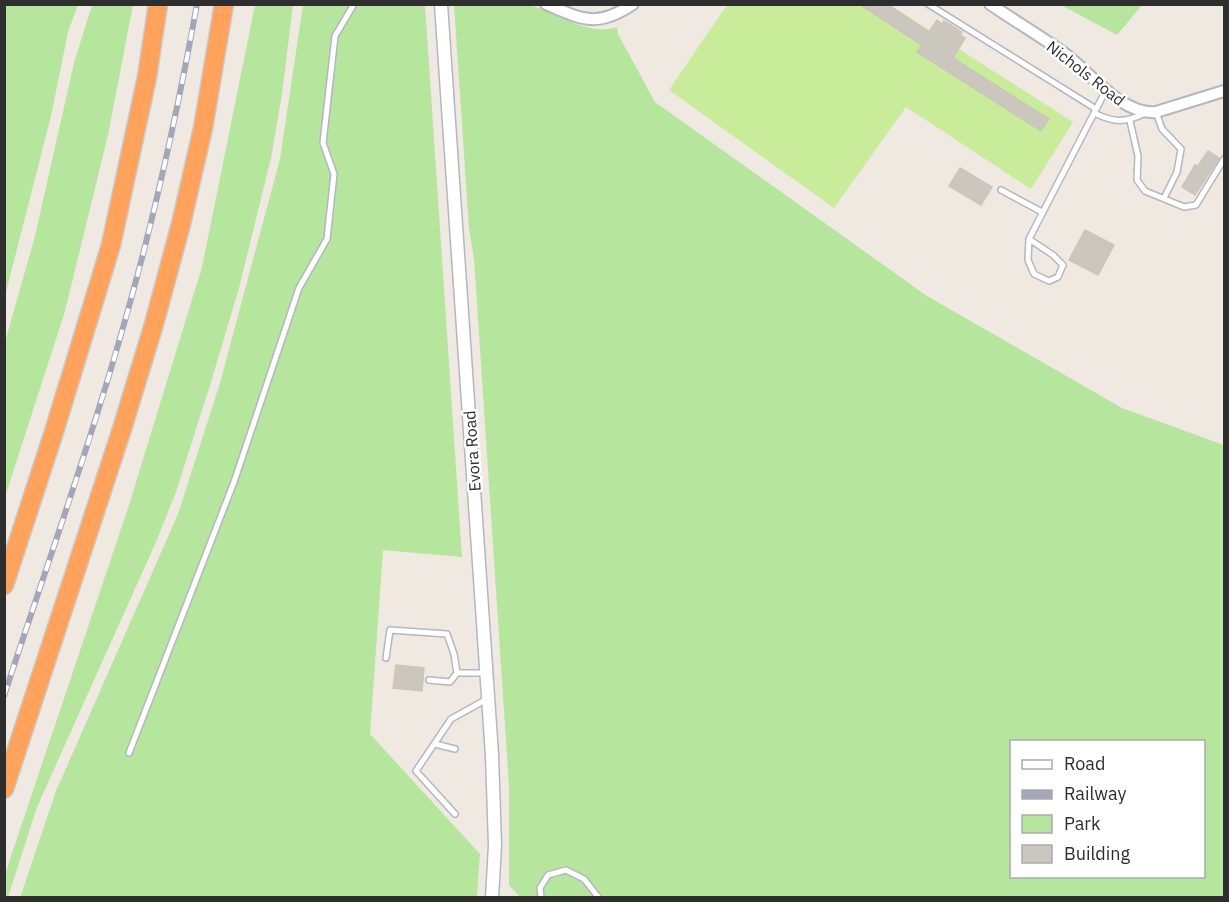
<svg xmlns="http://www.w3.org/2000/svg" width="1229" height="902" viewBox="0 0 1229 902" font-family="'IBM Plex Sans',sans-serif">
  <rect width="100%" height="100%" fill="#efe9e1"/>
  <path fill="#b6e59e" fill-rule="evenodd" d="M5 4 78 5 68 32 51 116 5 296Z
    M92 5H133L108 135 65 311 5 497V342L35 236 74 63Z
    M255 5H293L282 94 271 158 239 288 211 382 176 492 156 542 37 807 8 897H5V874L129 505 202 267Z
    M303 5H425L462 557 383 550 370 734 480 854 477 897 20 898 56 791 178 514 220 383 280 159Z
    M454 5C473 5 512 1 529 5 557 12 587 37 617 27L618 34 655 102 927 296 1122 408 1224 445V897L521 898 509 885V786L474 259 469 228ZM1012 742H1204V876H1012Z
    M1061 5H1142L1117 35Z"/>
  <path fill="#c9ec9a" d="M727 5H890L1073 122 1031 189 906 107 834 208 669 90Z"/>
  <path fill="#cbc7bf" stroke="#cbc5ba" stroke-width="1.5" d="M859 4H887L929 32 937 20 942 24 944 21 962 32 960 35 965 38 953 58 1049 119 1041 131 917 52 922 45Z
    M1208 151 1219 158 1195 195 1182 187 1195 165 1198 166Z
    M960 168 992 187 981 205 949 186Z
    M1085 230 1114 245 1098 275 1069 260Z
    M396 665 424 668 422 691 393 688Z"/>
  <g fill="none" stroke-linecap="round" stroke-linejoin="round">
    <g stroke="#b4b7c1" stroke-width="8">
      <path id="service" d="M928 4 1096 109
        M1156 112 1162 129 1181 149 1177 172 1164 198
        M1094 113C1115 123 1124 123 1146 113
        M1130 121 1138 156 1137 180 1145 191 1184 207 1196 205 1224 159
        M1001 190 1042 212
        M1029 239 1053 255 1063 265 1058 277 1049 281 1034 274 1028 260 1029 239 1106 90
        M386 658 390 630 447 634 454 654 457 673
        M429 680 450 682 457 673H486
        M435 744 455 749
        M129 753 234 482 299 288 327 239 334 174 323 143 335 36 354 4
        M455 814 416 771 451 719 487 699
        M541 898 540 888 548 875 566 870 584 879 599 898"/>
    </g>
    <g stroke="#b4b7c1" stroke-width="14">
      <path id="minor" d="M546 4C583 20 597 28 633 4
        M990 4C1015 21 1040 36 1064 53 1090 72 1121 115 1156 112L1224 91"/>
    </g>
    <g stroke="#b4b7c1" stroke-width="15">
      <path id="tertiary" d="M441 4 492 755 495 845 492 898"/>
    </g>
    <g stroke="#c9c9c9" stroke-width="21">
      <path id="motorway" d="M4 585 53 435 111 245 147 77 158 4
        M4 789 122 429 154 324 181 224 203 128 224 4"/>
    </g>
    <use href="#service" stroke="#fff" stroke-width="5"/>
    <use href="#minor" stroke="#fff" stroke-width="10"/>
    <use href="#tertiary" stroke="#fff" stroke-width="12"/>
    <use href="#motorway" stroke="#ffa35c" stroke-width="18"/>
    <g stroke="#a3a6b8" stroke-width="6">
      <path id="rail" d="M4 696C42 579 84 463 118 345 151 233 176 120 197 4"/>
    </g>
    <use href="#rail" stroke="#fff" stroke-width="4" stroke-dasharray="11" stroke-linecap="butt"/>
  </g>
  <g text-anchor="middle" stroke-width="5" stroke-linejoin="round" paint-order="stroke">
    <g font-size="16" fill="#2e2e2e" stroke="#fff">
      <text transform="translate(1086 73) rotate(38)" y="6">Nichols Road</text>
      <text transform="translate(472 451) rotate(-94)" y="6">Evora Road</text>
    </g>
  </g>
  <rect width="1229" height="902" fill="none" stroke="#2e2e2e" stroke-width="12"/>
  <rect x="1010" y="740" width="195" height="138" fill="#ffffff" stroke="#ababab" stroke-width="1.5"/>
  <rect x="1022" y="760" width="30" height="9" fill="#ffffff" stroke="#ababab" stroke-width="1.5"/>
  <text x="1064" y="770" font-size="18" fill="#2e2e2e">Road</text>
  <rect x="1022" y="790" width="30" height="9" fill="#a3a6b8" stroke="#ababab" stroke-width="1.5"/>
  <text x="1064" y="800" font-size="18" fill="#2e2e2e">Railway</text>
  <rect x="1022" y="815" width="30" height="18" fill="#b6e59e" stroke="#ababab" stroke-width="1.5"/>
  <text x="1064" y="830" font-size="18" fill="#2e2e2e">Park</text>
  <rect x="1022" y="845" width="30" height="18" fill="#cbc7bf" stroke="#ababab" stroke-width="1.5"/>
  <text x="1064" y="860" font-size="18" fill="#2e2e2e">Building</text>
</svg>
